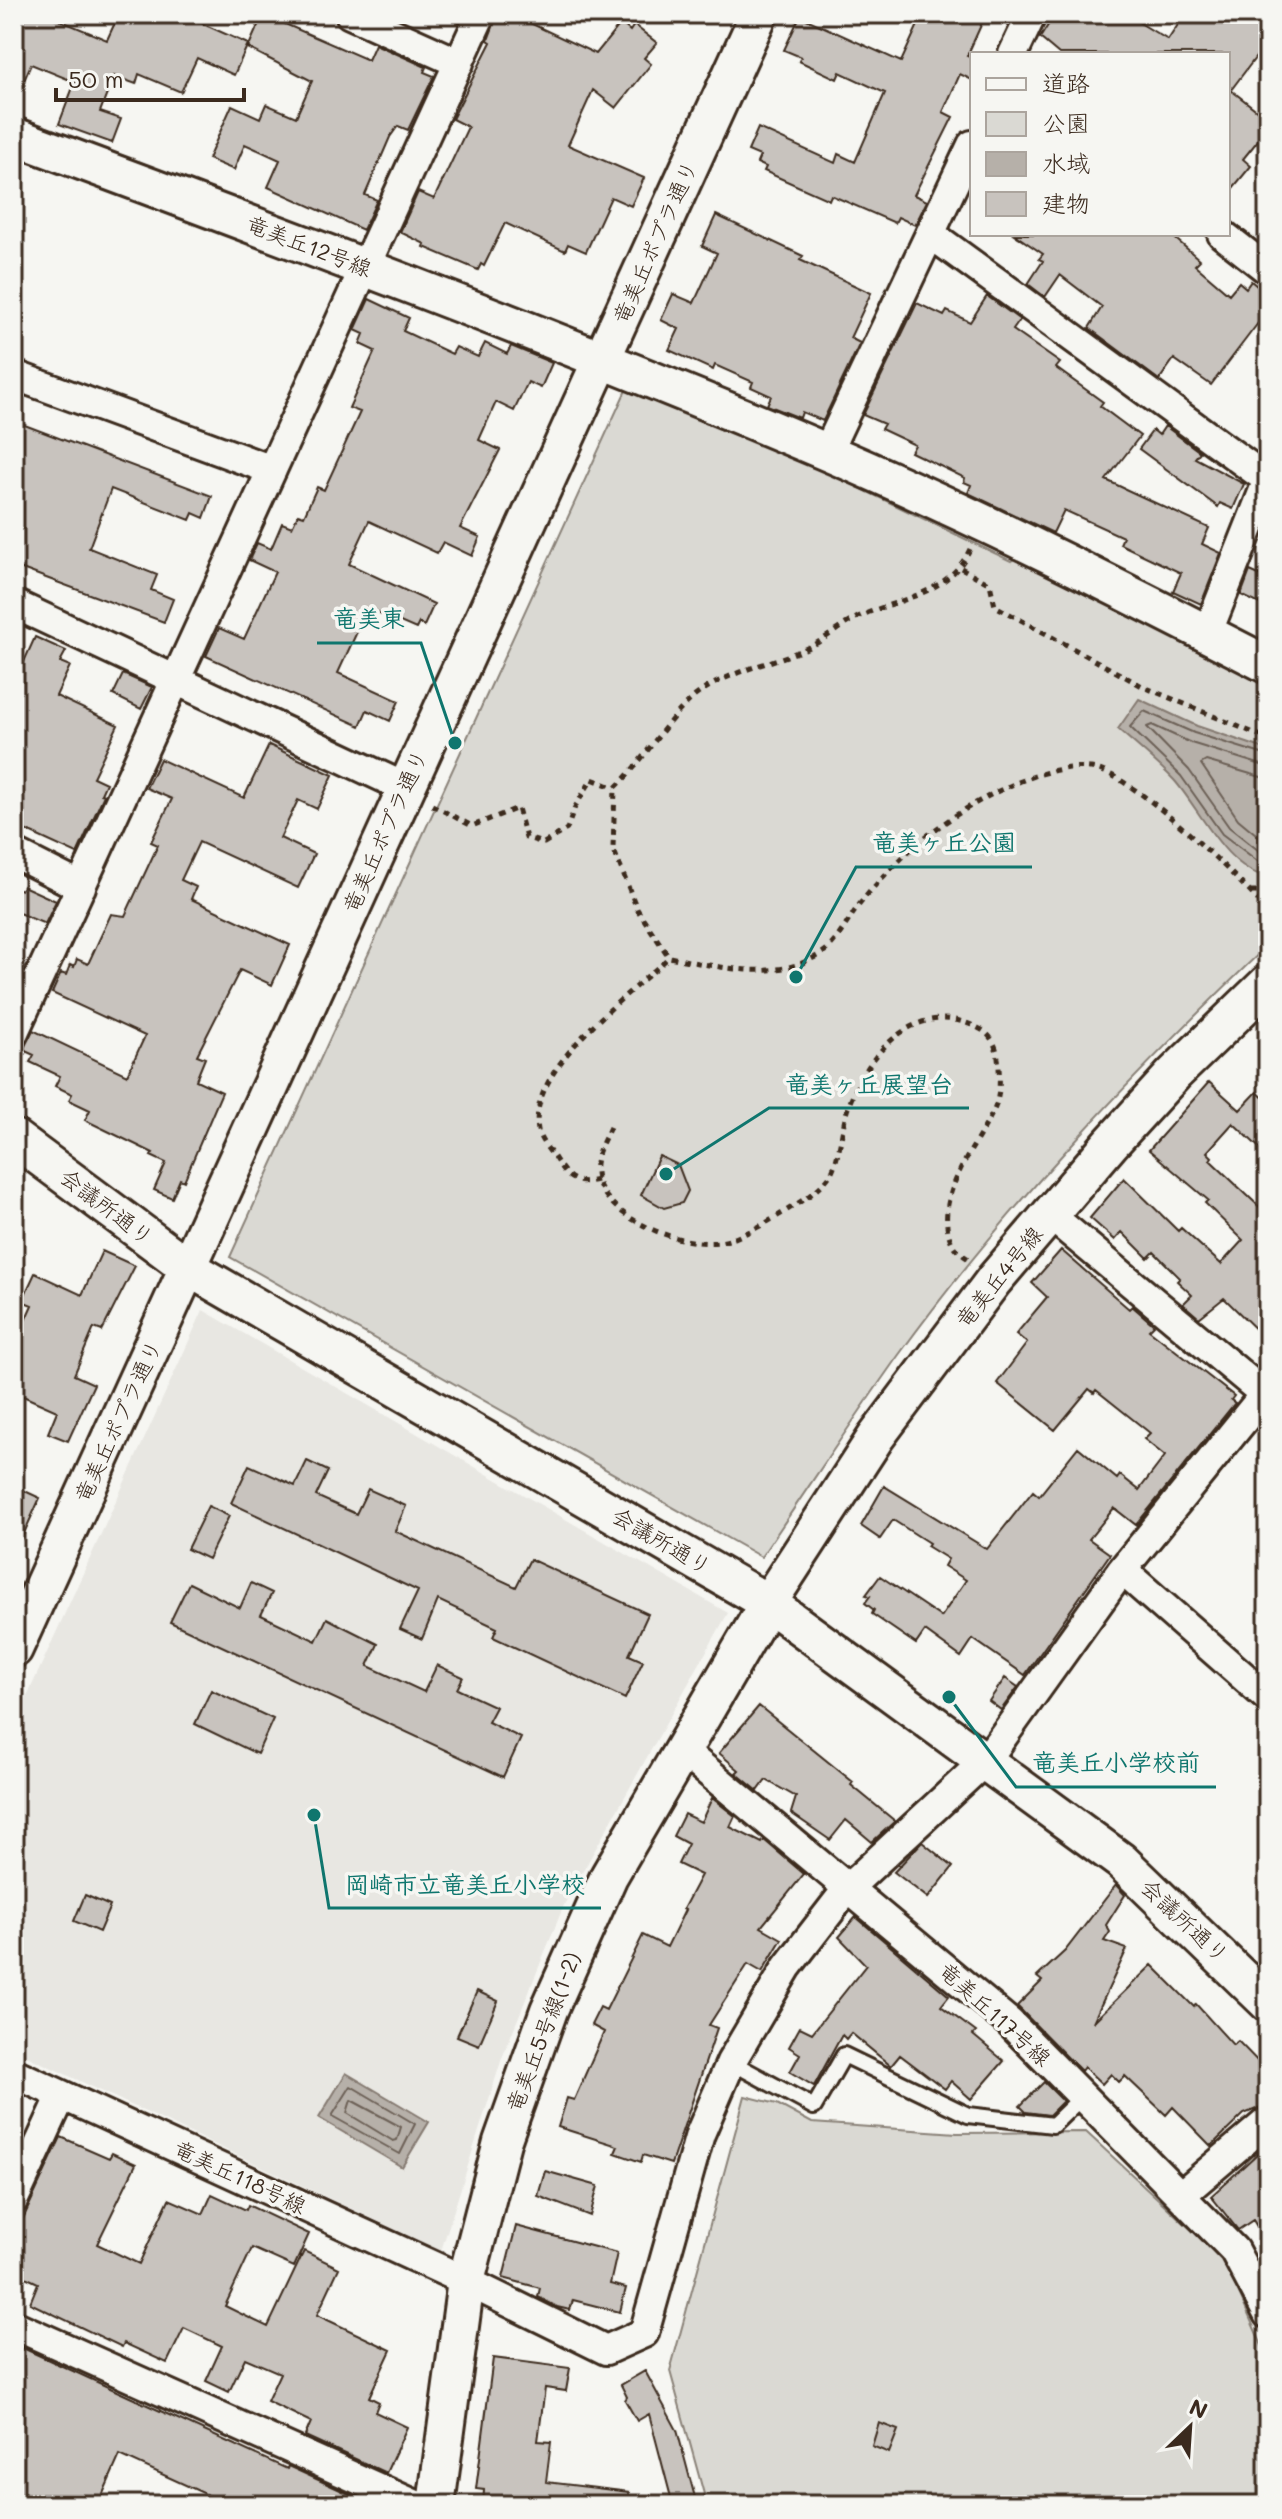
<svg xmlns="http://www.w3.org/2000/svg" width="1282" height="2519" viewBox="0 0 1282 2519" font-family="Mali,'Klee One',sans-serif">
  <rect width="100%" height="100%" fill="#f6f6f2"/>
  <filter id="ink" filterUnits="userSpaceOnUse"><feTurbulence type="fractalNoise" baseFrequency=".0125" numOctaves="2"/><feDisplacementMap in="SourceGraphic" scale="16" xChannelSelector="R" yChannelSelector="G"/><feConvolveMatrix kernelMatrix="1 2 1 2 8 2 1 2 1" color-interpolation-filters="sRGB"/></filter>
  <g filter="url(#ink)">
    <path fill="#e8e7e2" d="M203 1310 728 1613 564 1905 502 2058 441 2251 14 2050V1725Z"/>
    <path fill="#dad9d3" stroke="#8a8278" stroke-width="2" d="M626 390 816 467 1011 561 1018 556 1268 683V945C1135 1072 1006 1207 898 1356 851 1422 807 1490 761 1557L230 1257Z
      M745 2096 777 2104 812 2123 957 2133 1086 2132 1224 2260 1268 2359V2505H707L670 2371Z"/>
    <path fill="#b6b0a9" stroke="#857a71" stroke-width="2" d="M1139 699 1197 726 1265 749 1268 746V877C1225 869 1200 809 1174 780 1157 762 1137 746 1118 729Z
      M346 2073 429 2122 402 2167 319 2118Z"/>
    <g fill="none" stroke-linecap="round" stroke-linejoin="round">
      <path stroke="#6c6056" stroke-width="2" d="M1268 756 1194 733 1144 711 1130 727 1181 776 1222 834 1268 869
        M1268 767 1191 743 1152 725 1147 727 1189 770 1229 827 1268 858
        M1268 779 1206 761 1201 764 1238 819 1268 844
        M351 2086 415 2124 400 2154 332 2116Z
        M351 2100 401 2127 397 2140 393 2141 347 2113Z"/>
    </g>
    <path fill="#c8c3be" stroke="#3b2a1e" stroke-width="2" d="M14 14H45L107 40 119 14H181L248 44 234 75 197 58 181 92 139 74 136 84 114 76 100 112 121 119 112 143 59 124 75 82 31 64 14 104Z
      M263 14H290L285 24 368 60 375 44 426 67 424 72 434 76 408 130 398 126 390 137 365 195 377 200 363 230 268 187 280 160 245 144 234 170 208 159 232 105 260 118 266 104 296 117 312 81 248 48Z
      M498 14H511L596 54 621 23 630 31 634 25 657 43 644 58 651 64 616 108 593 90 568 145 644 178 631 206 611 197 586 252 568 244 565 251 505 223 484 266 481 264 478 270 424 247 425 244 400 232 418 192 434 199 468 127 452 119 491 42 488 40Z
      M923 14H963L982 23 967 56 972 58V80L960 74 943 112 953 117 914 195 927 201 915 225 898 217 895 223 831 195 829 200 764 171 766 167 757 163 760 156 748 151 758 128 835 163 838 154 855 162 885 93 840 72 837 79 799 61 801 57 784 50 800 16 901 62Z
      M1055 14H1125L1168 40 1185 14H1268V41L1231 90 1268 119V128L1243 159 1251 166 1228 194V54H1059L1040 38Z
      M716 215 803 256 800 260 871 293 850 338 860 343 823 421 802 412 800 418 767 405 771 396 751 387 753 382 715 365 713 370 669 350 679 329 661 320 673 294 694 303 717 253 702 246Z
      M1014 234H1170L1200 260 1195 265 1229 294 1239 282 1246 288 1251 281 1268 295V310L1211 385 1174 359 1159 380 1089 328 1102 307 1060 275 1045 297 1028 284 1043 261 1039 259 1043 254Z
      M987 296 1020 320 1013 330 1060 363 1056 368 1103 402 1100 406 1140 436 1106 480 1209 528 1202 544 1221 553 1201 604 1173 591 1181 573 1120 544 1123 537 1064 510 1053 533 968 493 971 485 964 482 965 478 911 452 915 445 881 429 884 424 863 415 917 303 944 316 947 311 970 322Z
      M369 299 409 318 403 331 452 354 456 347 478 357 485 343 507 354 511 346 552 363 541 388 528 382 514 411 496 402 479 440 500 450 460 528 480 537 472 556 443 542 437 553 369 521 349 564 434 604 424 626 419 623 416 629 368 608 338 673 399 701 390 721 367 710 360 726 206 656 219 628 244 639 275 572 249 560 257 543 271 549 282 523 292 527 298 514 304 516 317 487 324 490 360 412 349 408 375 351 360 344 364 334 355 330Z
      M14 421 212 496 204 518 193 513 190 520 111 489 89 548 157 575 151 590 173 599 164 622 14 566Z
      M1165 426 1200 452 1195 458 1244 484 1233 509 1220 503 1218 507 1139 449 1153 430 1159 435Z
      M1250 571 1268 579V608L1241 595Z
      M35 637 66 651 60 662 70 666 56 696 118 725 93 777 106 783 101 794 104 795 77 854 14 825V684Z
      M123 674 152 687 141 709 113 695Z
      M269 745 333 775 317 809 298 800 280 838 314 854 298 888 199 842 181 880 196 887 191 899 290 945 272 985 240 970 197 1055 205 1058 196 1080 222 1092 184 1181 180 1179 172 1198 154 1190 166 1163 151 1156 153 1153 85 1120 90 1110 69 1100 72 1094 55 1086 60 1076 30 1062 34 1055 23 1050 33 1030 127 1075 145 1036 52 993 61 973 66 975 70 965 74 967 77 959 88 964 111 914 125 916 158 845 151 842 172 799 146 788 160 759 244 798Z
      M23 886 56 901 45 924 14 911V887L21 890Z
      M1209 1082 1240 1110 1257 1092 1268 1102V1156L1233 1123 1207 1152 1212 1157 1210 1160 1268 1215V1341L1224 1298 1199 1318 1183 1304 1192 1295 1177 1281 1180 1278 1154 1252 1148 1258 1122 1232 1115 1240 1090 1218 1124 1178 1178 1231 1181 1228 1221 1264 1243 1240 1205 1203 1208 1200 1149 1150Z
      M659 1156 678 1165 688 1191 682 1203 664 1208 641 1195Z
      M1061 1250 1129 1309 1132 1306 1154 1325 1149 1330 1234 1396 1231 1400 1235 1403 1136 1525 1114 1508 1089 1539 1110 1554 1025 1675 973 1639 961 1657 925 1631 916 1644 872 1614 874 1610 865 1603 870 1596 866 1595 880 1576 941 1617 966 1580 944 1566 948 1559 927 1546 929 1543 893 1520 880 1539 861 1526 884 1486 987 1549 1033 1491 1039 1496 1078 1447 1117 1479 1120 1475 1139 1490 1165 1456 1144 1439 1150 1433 1096 1390 1094 1393 1089 1389 1055 1430 997 1383 1027 1343 1016 1334 1047 1297 1032 1283Z
      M102 1251 135 1266 102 1331 94 1328 74 1375 94 1384 68 1441 48 1433 57 1411 14 1392V1345L32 1305 22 1301 35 1273 82 1295Z
      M307 1461 328 1471 316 1496 356 1514 368 1489 406 1506 395 1531 516 1587 530 1559 648 1614 629 1655 643 1661 625 1699 493 1637 497 1628 438 1600 422 1639 400 1629 418 1591 231 1503 249 1465 295 1486Z
      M14 1486 40 1498 14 1555Z
      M208 1506 229 1516 208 1559 187 1549Z
      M189 1583 240 1608 251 1583 272 1593 261 1615 316 1641 327 1618 344 1627 378 1644 368 1666 424 1692 437 1665 463 1677 457 1689 496 1707 488 1722 521 1738 503 1777 170 1622Z
      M1005 1678 1018 1687 1001 1710 989 1701Z
      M211 1690 273 1719 257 1754 195 1724Z
      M759 1706 853 1782 851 1785 895 1821 872 1842 846 1820 830 1840 791 1813 796 1797 766 1780 758 1791 736 1773 739 1770 719 1753Z
      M712 1798 735 1816 730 1827 762 1843 764 1840 804 1874 761 1927 782 1939 762 1972 748 1964 709 2025 717 2028 671 2164 643 2155 641 2162 615 2153 618 2146 558 2127 567 2098 574 2100 604 2032 591 2025 600 2007 606 2010 643 1935 667 1947 685 1910 683 1909 701 1875 678 1864 688 1844 673 1836 684 1814 701 1822Z
      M922 1842 953 1867 928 1898 894 1872Z
      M1116 1885 1125 1895 1106 1925 1110 1932 1104 1941 1127 1949 1093 2022 1152 1965 1194 2007 1196 2004 1233 2045 1238 2041 1268 2072V2104L1244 2114 1211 2146 1173 2107 1166 2115 1125 2076 1119 2082 1111 2074 1102 2084 1084 2067 1081 2071 1017 2006 1042 1981 1037 1977 1065 1951Z
      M85 1895 110 1906 99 1932 74 1921Z
      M856 1917 949 1996 941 2006 976 2032 973 2035 1004 2061 971 2099 951 2081 945 2089 900 2055 891 2066 851 2033 846 2039 842 2035 814 2086 790 2072 800 2054 789 2047 800 2027 812 2033 866 1965 839 1937Z
      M477 1991 498 2001 479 2045 457 2036Z
      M1044 2082 1063 2101 1049 2115 1026 2112 1020 2106Z
      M61 2137 109 2158 112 2153 136 2164 97 2244 139 2264 169 2199 203 2214 212 2194 246 2210 248 2205 309 2234 294 2267 252 2248 225 2306 268 2327 304 2251 339 2268 317 2315 391 2350 369 2397 379 2402 375 2412 407 2427 386 2473 305 2436 311 2422 267 2401 280 2373 245 2358 229 2392 206 2381 222 2346 184 2328 167 2363 124 2343 122 2347 30 2303 38 2283 19 2274 23 2267 14 2263V2238Z
      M1268 2144V2245L1253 2220 1238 2230 1211 2196Z
      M545 2171 598 2186 590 2216 538 2196Z
      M516 2226 617 2253 610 2284 626 2288 620 2312 573 2300 570 2310 557 2307 538 2297 540 2288 503 2278Z
      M14 2344 287 2469 288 2466 371 2504 208 2505 212 2497 120 2455 98 2505H14Z
      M493 2358 570 2368 566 2391 545 2388 538 2441 551 2442 546 2482 629 2492 628 2505H483L484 2490 476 2489Z
      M645 2371 677 2430 697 2505H673L649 2414 637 2421 625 2400 627 2397 621 2385Z
      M879 2423 898 2430 889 2453 872 2446Z"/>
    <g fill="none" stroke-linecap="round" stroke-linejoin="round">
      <g stroke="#3b2a1e" stroke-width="20">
        <path id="service" d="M731 2062 814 2107 844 2055 968 2115 1053 2125 1083 2096"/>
      </g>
      <g stroke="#3b2a1e" stroke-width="34">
        <path id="minor" d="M350 14 459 63
          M1013 54 1032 14
          M1222 234 1268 270
          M932 235 1268 480
          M14 375 272 470
          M827 452 972 145
          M14 604 404 787
          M1207 634 1268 480
          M14 853 81 887
          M14 1032 481 14
          M1050 1215 1268 1397
          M1122 1570 1268 1698
          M683 1751 1010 2023 1234 2250 1268 2314
          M14 2073 466 2281 606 2350 644 2333 700 2134 731 2062 787 1967 848 1888 986 1760 1122 1570 1268 1390
          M1182 2194 1268 2121
          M14 2199 62 2095
          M14 2325 416 2505"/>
      </g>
      <g stroke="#3b2a1e" stroke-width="42">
        <path id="tertiary" d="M14 136C286 237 557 338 824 451 975 515 1122 590 1268 665
          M14 1138 189 1268 768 1603 1121 1861 1268 2003
          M14 1649 759 14
          M436 2505 466 2281 502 2142 549 2010 609 1876 768 1603 876 1437 994 1280 1111 1143 1174 1074 1268 983"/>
      </g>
      <path stroke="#3b2a1e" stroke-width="5" stroke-dasharray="6 6" stroke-linecap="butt" d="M970 549C949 593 906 597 865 614 844 622 827 639 807 648 771 664 727 671 695 696 663 723 645 760 615 788L613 848 637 909 669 957C719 967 776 983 822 953 838 943 850 915 863 900 876 883 893 867 908 852 947 815 1036 761 1091 768 1133 773 1238 878 1268 911
        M961 568 990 584 995 606 1144 687 1261 736 1268 726
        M432 805 472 826 518 808 526 838 544 843 567 829 575 807 592 779 615 788
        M1251 892H1268
        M610 1127C603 1143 592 1159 597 1178 607 1220 689 1252 729 1240 749 1234 785 1212 803 1200 811 1195 825 1183 830 1175 841 1156 841 1126 849 1105 869 1050 919 996 980 1029 991 1034 997 1047 998 1058 1000 1074 1001 1097 993 1112 975 1148 930 1201 953 1245 956 1251 966 1257 971 1261
        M597 1180C573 1186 566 1176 554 1157 548 1149 539 1139 538 1130 527 1068 629 995 669 957"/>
      <use href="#service" stroke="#f6f6f2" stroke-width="14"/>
      <use href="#minor" stroke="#f6f6f2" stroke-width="28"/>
      <use href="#tertiary" stroke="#f6f6f2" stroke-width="36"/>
    </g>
  </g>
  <g text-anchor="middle" stroke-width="7" stroke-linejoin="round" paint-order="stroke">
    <g font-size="22" fill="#3b2a1e" stroke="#f6f6f2">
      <text transform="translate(655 242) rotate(-66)" y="8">竜美丘ポプラ通り</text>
      <text transform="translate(309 246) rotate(21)" y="8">竜美丘12号線</text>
      <text transform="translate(385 831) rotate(-66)" y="8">竜美丘ポプラ通り</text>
      <text transform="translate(107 1207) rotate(37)" y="8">会議所通り</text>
      <text transform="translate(999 1277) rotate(-51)" y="8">竜美丘4号線</text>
      <text transform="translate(118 1421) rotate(-65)" y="8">竜美丘ポプラ通り</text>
      <text transform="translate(662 1541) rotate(30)" y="8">会議所通り</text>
      <text transform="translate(1185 1921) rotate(43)" y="8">会議所通り</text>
      <text transform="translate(995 2014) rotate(42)" y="8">竜美丘117号線</text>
      <text transform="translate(543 2032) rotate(-69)" y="8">竜美丘5号線(1-2)</text>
      <text transform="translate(240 2177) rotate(25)" y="8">竜美丘118号線</text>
    </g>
  </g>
  <path fill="none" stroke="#0f766e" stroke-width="3" d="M455 743L421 643H317M796 977L856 867H1032M666 1174L769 1108H969M949 1697L1016 1787H1216M314 1815L329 1908H601"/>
  <g fill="#0f766e" stroke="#f6f6f2" stroke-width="3">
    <circle cx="455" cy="743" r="8"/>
    <circle cx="796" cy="977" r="8"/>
    <circle cx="666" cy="1174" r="8"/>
    <circle cx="949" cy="1697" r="8"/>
    <circle cx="314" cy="1815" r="8"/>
  </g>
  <g font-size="24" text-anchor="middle" font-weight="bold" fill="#0f766e" stroke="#f6f6f2" stroke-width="7" stroke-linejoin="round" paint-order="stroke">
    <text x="369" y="627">竜美東</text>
    <text x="944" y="851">竜美ヶ丘公園</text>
    <text x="869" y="1093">竜美ヶ丘展望台</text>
    <text x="1116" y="1771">竜美丘小学校前</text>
    <text x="465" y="1893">岡崎市立竜美丘小学校</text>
  </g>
  <rect width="1282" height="2519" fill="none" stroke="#f6f6f2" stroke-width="48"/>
  <rect x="24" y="24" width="1234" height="2471" fill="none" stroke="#3b2a1e" stroke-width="3" filter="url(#ink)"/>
  <rect x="970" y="52" width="260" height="184" fill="#f6f6f2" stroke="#aba49d" stroke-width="2"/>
  <rect x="986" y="78" width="40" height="12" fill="#f6f6f2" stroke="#aba49d" stroke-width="2"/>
  <text x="1042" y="92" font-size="24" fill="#3b2a1e">道路</text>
  <rect x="986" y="112" width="40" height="24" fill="#dad9d3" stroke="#aba49d" stroke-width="2"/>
  <text x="1042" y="132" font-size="24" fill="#3b2a1e">公園</text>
  <rect x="986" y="152" width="40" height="24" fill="#b6b0a9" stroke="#aba49d" stroke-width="2"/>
  <text x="1042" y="172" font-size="24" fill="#3b2a1e">水域</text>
  <rect x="986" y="192" width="40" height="24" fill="#c8c3be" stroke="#aba49d" stroke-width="2"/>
  <text x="1042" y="212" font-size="24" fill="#3b2a1e">建物</text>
  <g transform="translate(1190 2427) rotate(25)" stroke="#f6f6f2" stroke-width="6" paint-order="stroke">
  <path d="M0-6L14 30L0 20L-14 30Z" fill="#3b2a1e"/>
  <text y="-12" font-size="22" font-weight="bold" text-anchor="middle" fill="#3b2a1e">N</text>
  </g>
  <path d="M56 88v12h188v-12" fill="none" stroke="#3b2a1e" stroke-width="4"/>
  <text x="68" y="88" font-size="24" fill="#3b2a1e" stroke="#f6f6f2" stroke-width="6" paint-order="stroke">50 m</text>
</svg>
